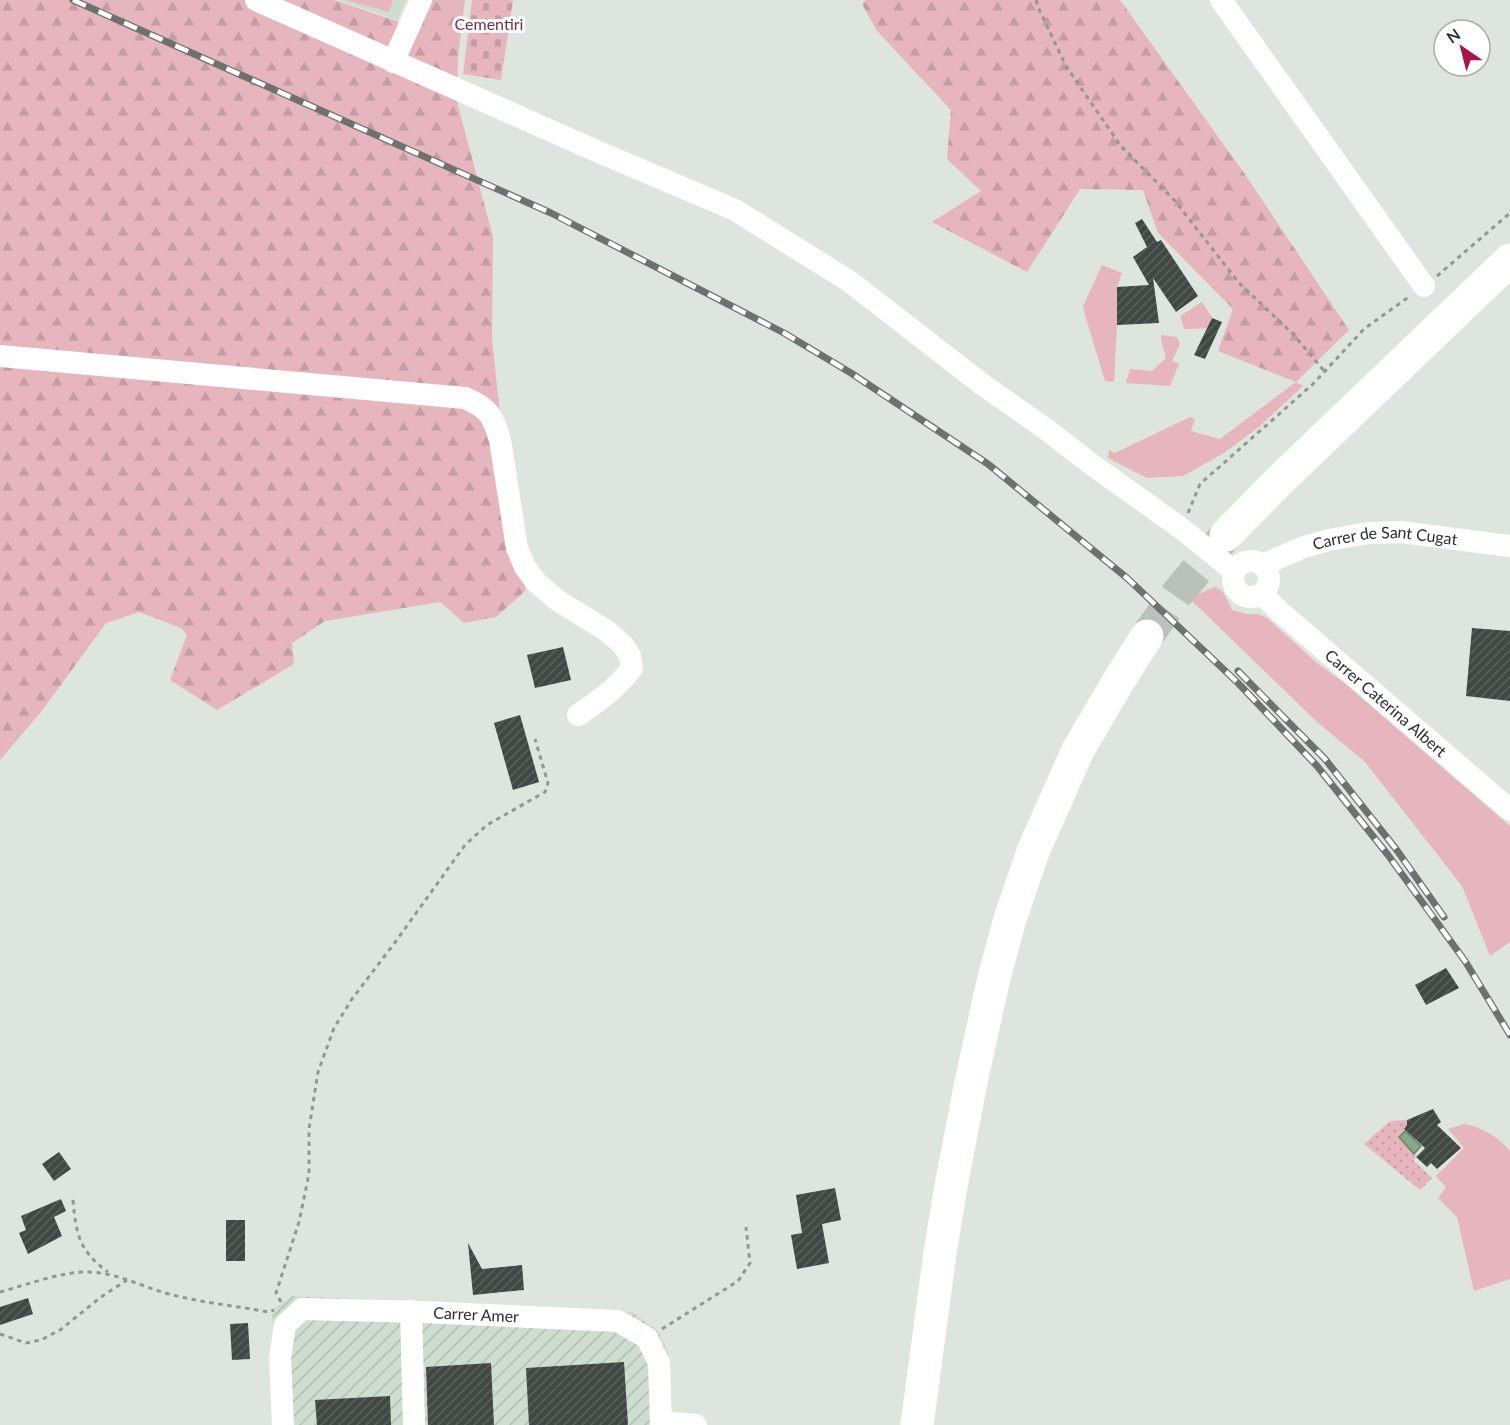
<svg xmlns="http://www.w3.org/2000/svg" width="1510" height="1425" viewBox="0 0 1510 1425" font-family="Lato,sans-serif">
  <defs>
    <pattern id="industrial-furrows" width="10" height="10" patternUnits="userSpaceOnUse" patternTransform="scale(1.5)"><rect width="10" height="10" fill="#cfdcd0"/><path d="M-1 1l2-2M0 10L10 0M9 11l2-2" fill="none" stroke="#b2bdb3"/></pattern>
    <pattern id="forest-firs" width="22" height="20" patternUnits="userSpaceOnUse" patternTransform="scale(1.5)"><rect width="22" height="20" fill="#e6b5bd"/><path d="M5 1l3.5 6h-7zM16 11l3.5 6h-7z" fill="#c59ca3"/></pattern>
    <pattern id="cemetery-stones" width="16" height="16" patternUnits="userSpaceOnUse" patternTransform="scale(1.5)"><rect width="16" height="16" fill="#e6b5bd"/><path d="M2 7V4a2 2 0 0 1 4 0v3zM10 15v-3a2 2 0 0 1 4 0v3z" fill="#c59ca3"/></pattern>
    <pattern id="garden-dots" width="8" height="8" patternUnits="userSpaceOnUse" patternTransform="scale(1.5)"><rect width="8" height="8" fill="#e6b5bd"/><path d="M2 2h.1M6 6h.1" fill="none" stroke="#c59ca3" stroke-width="1.8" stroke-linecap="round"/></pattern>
    <pattern id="building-hatch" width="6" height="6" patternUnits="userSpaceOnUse" patternTransform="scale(1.5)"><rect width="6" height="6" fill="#414742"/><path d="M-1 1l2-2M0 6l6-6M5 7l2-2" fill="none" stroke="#5a5f5b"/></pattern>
  </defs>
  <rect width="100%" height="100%" fill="#dee5de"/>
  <path fill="#cfdcd0" d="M339 0H406L397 20Z"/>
  <path fill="url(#industrial-furrows)" d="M292 1296 632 1312 658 1331 668 1352 671 1425H279L272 1310Z"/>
  <path fill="#e6b5bd" d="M346 0H393L389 12Z
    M1102 265 1122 273 1117 287V325L1114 382 1105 381 1085 315 1083 306Z
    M1202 302 1219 328 1184 329 1180 316Z
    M1161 335 1177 337 1180 344 1172 361 1179 364 1170 386 1126 383 1130 369 1152 371 1166 358 1161 339Z
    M1296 382 1303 386 1260 426 1224 453 1183 476 1147 478 1108 458 1109 450 1115 453 1190 417 1195 419 1191 431 1220 439Z
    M1215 587 1223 592 1232 610 1247 614H1258L1267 618 1317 663 1343 682 1510 826V942L1490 956 1462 886 1365 762 1316 721 1189 598Z
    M1464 1124C1483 1127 1498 1137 1510 1151V1279L1474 1291 1457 1217 1438 1198 1446 1187 1436 1176 1464 1148 1448 1129Z"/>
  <path fill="url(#forest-firs)" d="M0 0H334L420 29 432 0H465L458 57 457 102 493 237 492 339 507 479 526 590 496 617 464 623 440 602 325 621 292 643 294 664 217 710 170 680 187 635 181 628 139 612 106 623 41 712 0 760Z
    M866 0H1120L1244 173 1349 330 1296 382 1218 351 1233 309 1158 233 1143 190 1080 189 1027 272 932 222 981 191 947 159 951 110 877 31 862 4Z"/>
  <path fill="url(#cemetery-stones)" d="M472 0H513L501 80 463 74Z"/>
  <path fill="url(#garden-dots)" d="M1407 1120V1125L1404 1129 1405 1131 1399 1137 1414 1154 1416 1157 1413 1160 1432 1178 1420 1190 1364 1144 1390 1121Z"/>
  <path fill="#86a889" stroke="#6b836d" stroke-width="1.5" d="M1405 1131 1421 1146 1414 1154 1399 1137Z"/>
  <path fill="url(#building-hatch)" d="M1142 219 1157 242 1161 240 1198 296 1176 312 1153 278 1159 323 1117 325V287L1149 285 1133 257 1147 247 1135 223Z
    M1212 318 1222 322 1205 359 1194 355Z
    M1472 628 1510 631V701L1466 696Z
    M563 647 571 680 535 688 527 655Z
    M520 715 539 782 513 790 494 723Z
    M1446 968 1459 988 1426 1005 1415 985Z
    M1433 1109 1441 1122 1437 1125 1461 1148 1437 1169 1431 1163 1427 1167 1416 1157 1425 1148 1404 1129 1407 1125V1120Z
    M59 1152 71 1169 54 1181 42 1164Z
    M835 1188 841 1220 822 1224 829 1263 797 1269 791 1235 802 1233 796 1195Z
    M61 1199 66 1211 54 1217 62 1236 28 1254 19 1233 26 1230 21 1216Z
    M226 1220H245V1261H226Z
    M468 1243 482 1269 522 1265 524 1290 473 1295Z
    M28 1298 33 1314 0 1325V1307Z
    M248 1323 250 1359 232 1360 230 1324Z
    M624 1362 628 1425H529L526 1368Z
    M491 1363 494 1425H428L426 1367Z
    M390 1396 391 1425H317L315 1400Z"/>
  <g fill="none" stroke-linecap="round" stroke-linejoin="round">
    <path stroke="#bac0ba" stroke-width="33" stroke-dasharray="33 16" stroke-linecap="butt" d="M1147 636 1176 595 1226 535"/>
    <path stroke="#929793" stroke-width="3" stroke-dasharray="4.5 4.5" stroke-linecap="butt" d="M1036 0 1038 7 1066 66 1120 145 1175 201 1239 283 1293 334 1325 372
      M1437 276 1510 213
      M1188 513 1200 484 1313 384 1364 329 1410 296
      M73 1200C76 1234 79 1251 108 1272
      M0 1292C26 1285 63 1271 89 1272 119 1273 144 1288 173 1295 204 1303 237 1306 268 1312L274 1310
      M281 1302 276 1293 299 1222 309 1174V1129L318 1072 334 1028 352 999 396 941 465 845 487 825 545 792 548 783 535 739
      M662 1329 738 1281 750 1263 746 1227
      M0 1334 26 1343 41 1340 60 1330 101 1297 127 1280"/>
    <g stroke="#fff" stroke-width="22">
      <path d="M256 0 601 153 735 210 849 281 983 385 1046 429 1091 464 1182 529 1234 571"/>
      <path d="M1221 0 1424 286"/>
      <path d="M393 62 421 0"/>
      <path d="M0 356 465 398C489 408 493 416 500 440L517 548 525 567 536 582 557 600 607 631 623 645 630 656 632 668C617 688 599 701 578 715"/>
      <circle cx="1251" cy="579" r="18"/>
      <path id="s1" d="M1262 565 1304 547 1329 540 1368 533 1401 532 1510 546"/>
      <path id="s2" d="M1262 594 1278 610 1510 810"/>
      <path d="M411 1311 414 1425"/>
      <path d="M661 1422 696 1425"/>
      <path id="s3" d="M283 1425 280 1358 285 1325 302 1309 423 1312 618 1321 647 1338 659 1363 661 1425"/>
    </g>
    <path stroke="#fff" stroke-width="33" d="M1226 535 1278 482 1510 260
      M917 1425 940 1253 951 1186 972 1077 994 978 1010 919 1034 849 1078 750 1118 682 1147 636"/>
    <g stroke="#6e726e" stroke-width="7">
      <path id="rail" d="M73 0 551 213 784 333 851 373 988 464 1127 578 1238 683 1317 766 1388 855 1465 961 1510 1035
        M1238 671 1325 759 1396 849 1444 917"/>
    </g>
    <use href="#rail" stroke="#fff" stroke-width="4.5" stroke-dasharray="14" stroke-linecap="butt"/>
  </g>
  <g text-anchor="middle" stroke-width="6" stroke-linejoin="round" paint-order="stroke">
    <g font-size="16" fill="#6f313f" stroke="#fff">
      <text x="489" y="30">Cementiri</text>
    </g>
    <g font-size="16" fill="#2b2e2c" stroke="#fff">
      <text dy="6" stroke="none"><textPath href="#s1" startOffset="128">Carrer de Sant Cugat</textPath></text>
      <text dy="6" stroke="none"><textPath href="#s2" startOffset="165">Carrer Caterina Albert</textPath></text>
      <text dy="6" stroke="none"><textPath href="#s3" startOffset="298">Carrer Amer</textPath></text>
    </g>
  </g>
  <g transform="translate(1462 48) rotate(325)"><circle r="28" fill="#ffffff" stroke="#aaabab" stroke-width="1.5"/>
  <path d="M0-4.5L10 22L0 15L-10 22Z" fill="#a7134a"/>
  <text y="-9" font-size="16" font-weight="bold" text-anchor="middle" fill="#2b2e2c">N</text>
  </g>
</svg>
